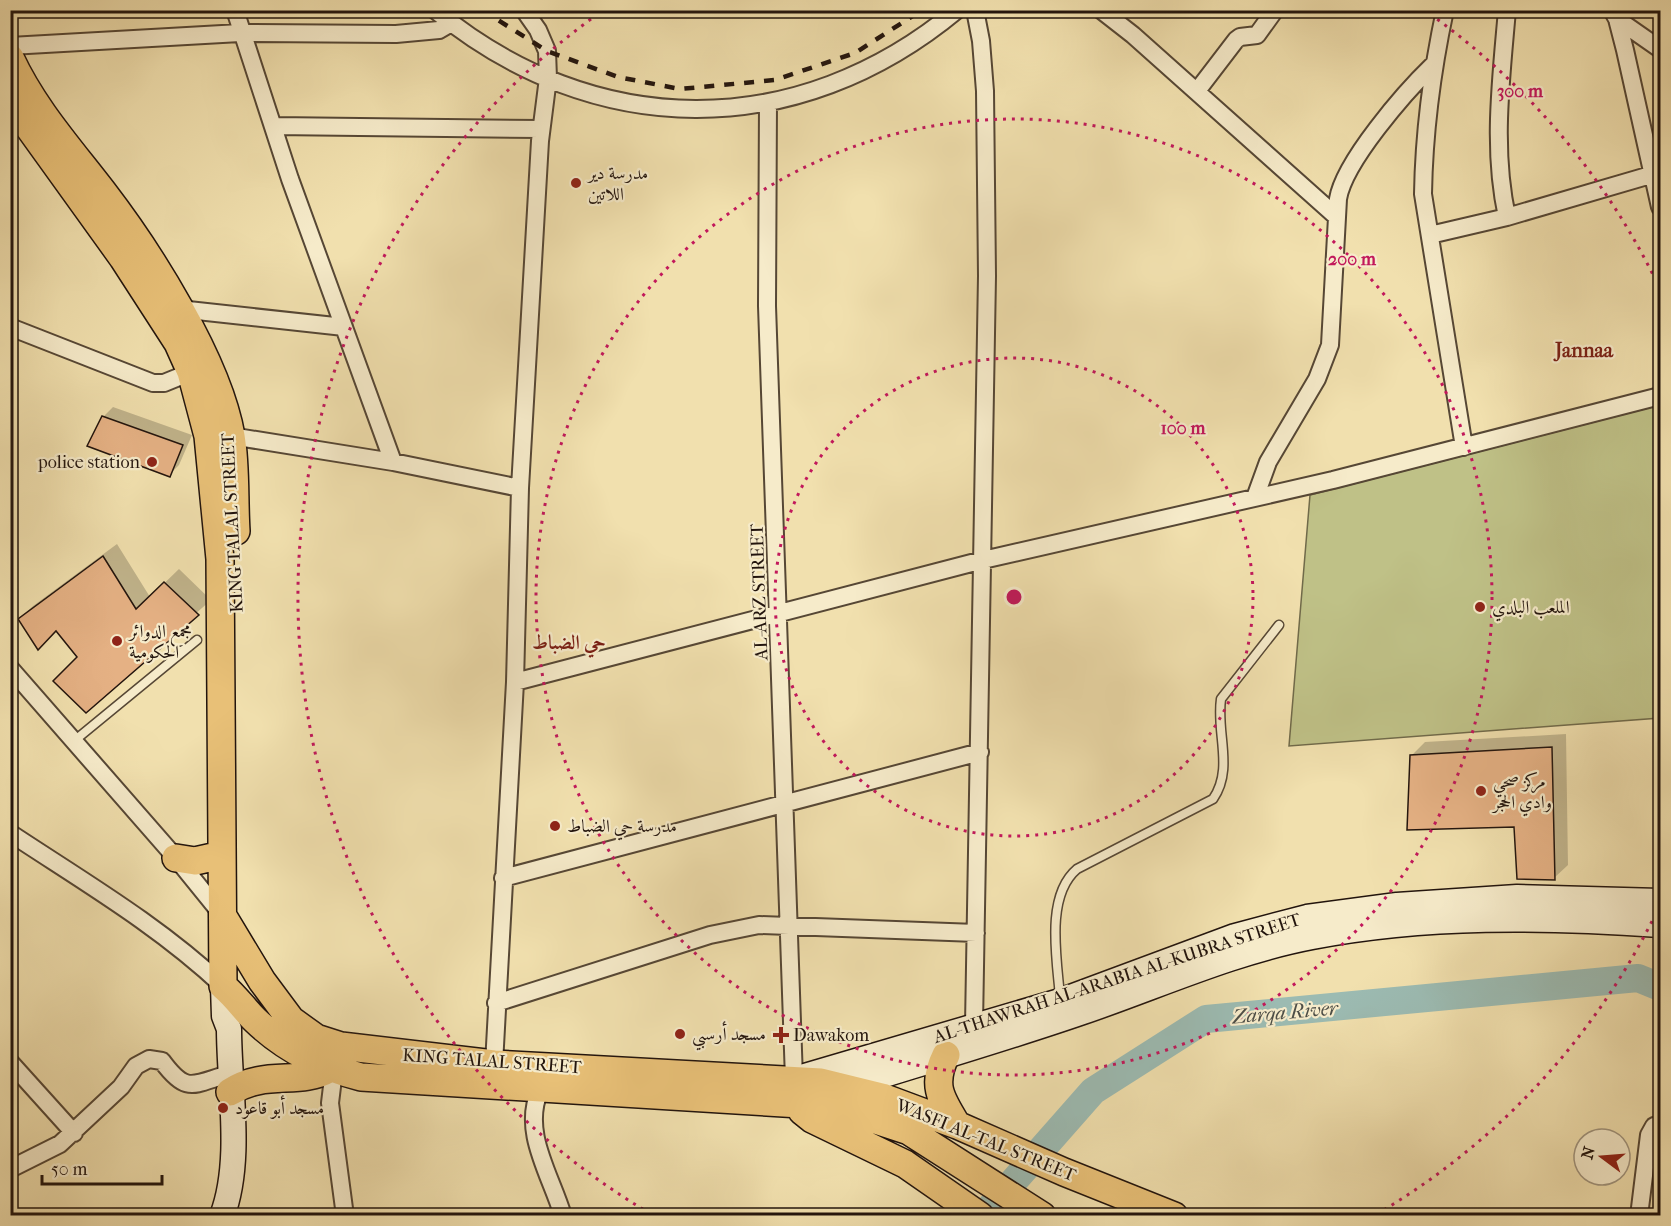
<svg xmlns="http://www.w3.org/2000/svg" width="1671" height="1226" viewBox="0 0 1671 1226" font-family="'IM FELL French Canon',Amiri,serif">
  <rect width="100%" height="100%" fill="#f1e0ae"/>
  <filter id="stains"><feTurbulence type="fractalNoise" baseFrequency=".00333" numOctaves="4"/><feColorMatrix values="0 0 0 0 .2 0 0 0 0 .09 0 0 0 0 .02 0 0 0 .5 -.17"/></filter>
  <radialGradient id="worn" r=".72"><stop offset=".6" stop-color="#630" stop-opacity="0"/><stop offset="1" stop-color="#630" stop-opacity=".3"/></radialGradient>
  <path fill="#bfc187" stroke="#706a4a" stroke-width="1.5" d="M1660 405V718L1289 746 1310 495Z"/>
  <path fill="#0003" d="M113 407 192 435 179 465 169 475 103 417Z
    M117 544 150 597 179 569 211 600 86 711 79 657 57 629 19 619 33 606Z
    M1566 734 1568 865 1554 878 1516 825 1411 756 1425 742Z"/>
  <g fill="none" stroke-linecap="round" stroke-linejoin="round">
    <path stroke="#9cbbb2" stroke-width="28" d="M983 1216 1093 1091 1206 1019 1638 978 1660 987"/>
  </g>
  <path fill="#e5b184" stroke="#22140d" stroke-width="1.5" d="M102 416 183 445 170 477 87 446Z
    M103 556 136 609 164 582 199 615 86 713 53 681 77 657 56 631 38 650 18 619Z
    M1552 747 1555 880 1517 879 1514 827 1407 830 1410 755Z"/>
  <g fill="none" stroke-linecap="round" stroke-linejoin="round">
    <g stroke="#564735" stroke-width="11">
      <path id="service" d="M74 741 197 640
        M1060 997C1057 959 1045 896 1077 869L1213 799C1234 769 1216 733 1221 699L1279 625"/>
    </g>
    <g stroke="#564735" stroke-width="20">
      <path id="minor" d="M235 10 290 179 393 462
        M435 10C594 141 797 143 957 10
        M1101 10 1133 35 1337 217
        M1445 10C1432 71 1424 132 1423 194L1464 447
        M1612 10 1617 19 1625 50 1660 207
        M1617 19 1660 49
        M10 46 240 33 396 34 439 30 451 23
        M1197 91 1236 40 1240 37 1257 35 1275 10
        M768 103 767 306 794 1079
        M274 126 541 129
        M1507 217C1492 149 1501 80 1507 10
        M1430 235 1507 217 1654 174 1660 169
        M179 309 344 327
        M10 327 153 383H164L191 372
        M231 436 393 462 520 488
        M1256 495 1268 462 1317 379 1330 345 1338 199C1344 162 1405 92 1433 65
        M10 668 176 858 223 916
        M515 682 983 560 1333 480 1660 396
        M10 833C84 882 158 925 223 986
        M503 878 980 752
        M496 1003 710 935 759 925 976 933
        M974 1025 987 276 985 91 981 41 975 10
        M10 1062 74 1133
        M494 1064 515 682 520 488 540 141 548 78 547 51 538 30 524 10
        M334 1070 330 1103 345 1216
        M540 1090C521 1132 551 1175 563 1216
        M10 1169 60 1144 121 1087 136 1066 149 1059 162 1061C187 1095 193 1084 229 1074
        M1639 1216 1649 1135 1654 1126 1660 1124"/>
    </g>
    <g stroke="#22140d" stroke-width="27">
      <path id="secondary" d="M798 1078 1060 1001 1235 936 1307 917 1397 905 1517 897 1660 901
        M836 1090C918 1064 1002 1040 1083 1012 1159 986 1233 952 1312 937 1426 915 1545 917 1660 925
        M222 1216C243 1161 229 1087 229 1029L224 1016 223 986"/>
    </g>
    <g stroke="#22140d" stroke-width="30">
      <path id="primary" d="M10 58C33 108 70 149 103 192 149 252 218 360 231 436 236 466 234 500 236 531
        M10 101 123 258 178 343 191 372 208 436 220 559 223 986C235 996 244 1009 255 1020 285 1049 322 1067 361 1077L833 1106 909 1131 1042 1216
        M176 858 195 861 222 855
        M224 918 262 981 291 1020 316 1038 341 1046 494 1064 821 1082 882 1097 957 1125 1064 1172 1174 1216
        M946 1055C931 1085 941 1099 957 1125
        M230 1092C265 1069 299 1086 329 1069
        M797 1101 802 1111 812 1119 905 1164 980 1216"/>
    </g>
    <use href="#service" stroke="#f6ebca" stroke-width="8"/>
    <use href="#minor" stroke="#f6ebca" stroke-width="16"/>
    <use href="#secondary" stroke="#f6ebca" stroke-width="24"/>
    <use href="#primary" stroke="#e8c077" stroke-width="27"/>
    <path stroke="#22140d" stroke-width="4.5" stroke-dasharray="10 10" stroke-linecap="butt" d="M482 10 547 51 618 77 680 89 775 80 855 53 922 10"/>
  </g>
  <g fill="none" stroke="#c2185b" stroke-width="3" stroke-dasharray="3 6">
    <circle cx="1014" cy="597" r="239"/>
    <circle cx="1014" cy="597" r="478"/>
    <path d="M1660 905A716 716 0 0 1 1377 1214M651 1214A716 716 0 0 1 598 14M1430 14A716 716 0 0 1 1660 289"/>
  </g>
  <g fill="#8f2418" stroke="#f6ebca" stroke-width="2">
    <circle cx="576" cy="183" r="6"/>
    <circle cx="152" cy="462" r="6"/>
    <circle cx="1480" cy="607" r="6"/>
    <circle cx="117" cy="641" r="6"/>
    <circle cx="1481" cy="791" r="6"/>
    <circle cx="555" cy="826" r="6"/>
    <circle cx="680" cy="1034" r="6"/>
    <path d="M778 1026h6v6h6v6h-6v6h-6v-6h-6v-6h6z"/>
    <circle cx="223" cy="1108" r="6"/>
  </g>
  <g text-anchor="middle" stroke-width="4.5" stroke-linejoin="round" paint-order="stroke">
    <g font-size="18" fill="#22140d" stroke="#f6ebca" text-anchor="start">
      <text x="588" y="179">مدرسة دير<tspan x="588" dy="21">اللاتين</tspan></text>
      <text x="140" y="468" text-anchor="end">police station</text>
      <text x="1492" y="613">الملعب البلدي</text>
      <text x="129" y="637">مجمع الدوائر<tspan x="129" dy="21">الحكومية</tspan></text>
      <text x="1493" y="787">مركز صحي<tspan x="1493" dy="21">وادي الحجر</tspan></text>
      <text x="567" y="832">مدرسة حي الضباط</text>
      <text x="692" y="1040">مسجد أرسبي</text>
      <text x="793" y="1041">Dawakom</text>
      <text x="235" y="1114">مسجد أبو قاعود</text>
    </g>
    <g font-size="18" fill="#22140d" stroke="#f6ebca">
      <text transform="translate(232 523) rotate(-93)" y="6">KING TALAL STREET</text>
      <text transform="translate(759 592) rotate(-92)" y="6">AL-ARZ STREET</text>
      <text transform="translate(1117 978) rotate(-18)" y="6">AL-THAWRAH AL-ARABIA AL-KUBRA STREET</text>
      <text transform="translate(492 1061) rotate(4)" y="6">KING TALAL STREET</text>
      <text transform="translate(986 1140) rotate(22)" y="6">WASFI AL-TAL STREET</text>
    </g>
    <g font-size="20" font-weight="bold" fill="#7a1f14" stroke="#f6ebca">
      <text x="1584" y="357">Jannaa</text>
      <text x="569" y="649">حي الضباط</text>
    </g>
    <g font-size="20" font-style="italic" fill="#4d4e47" stroke="#f6ebca">
      <text transform="translate(1285 1012) rotate(-5)" y="7">Zarqa River</text>
    </g>
  </g>
  <circle cx="1014" cy="597" r="9" fill="#c2185b" stroke="#f6ebca" stroke-width="3"/>
  <g font-size="18" text-anchor="middle" font-weight="bold" fill="#c2185b" stroke="#f6ebca" stroke-width="4.5" stroke-linejoin="round" paint-order="stroke">
    <text x="1520" y="97">300 m</text>
    <text x="1352" y="265">200 m</text>
    <text x="1183" y="434">100 m</text>
  </g>
  <rect width="1671" height="1226" fill="none" stroke="#f1e0ae" stroke-width="36"/>
  <rect x="12" y="12" width="1647" height="1202" fill="none" stroke="#22140d" stroke-width="3"/>
  <rect x="18" y="18" width="1635" height="1190" fill="none" stroke="#22140d" stroke-width="1.5"/>
  <g transform="translate(1602 1157) rotate(286)"><circle r="28" fill="#f6ebca" stroke="#a1957e" stroke-width="1.5"/>
  <path d="M0-4.5L10 22L0 15L-10 22Z" fill="#8f2418"/>
  <text y="-9" font-size="16" font-weight="bold" text-anchor="middle" fill="#22140d">N</text>
  </g>
  <path d="M42 1175v9h120v-9" fill="none" stroke="#22140d" stroke-width="3"/>
  <text x="51" y="1175" font-size="18" fill="#22140d" stroke="#f6ebca" stroke-width="4.5" paint-order="stroke">50 m</text>
  <rect width="100%" height="100%" filter="url(#stains)"/>
  <rect width="100%" height="100%" fill="url(#worn)"/>
</svg>
